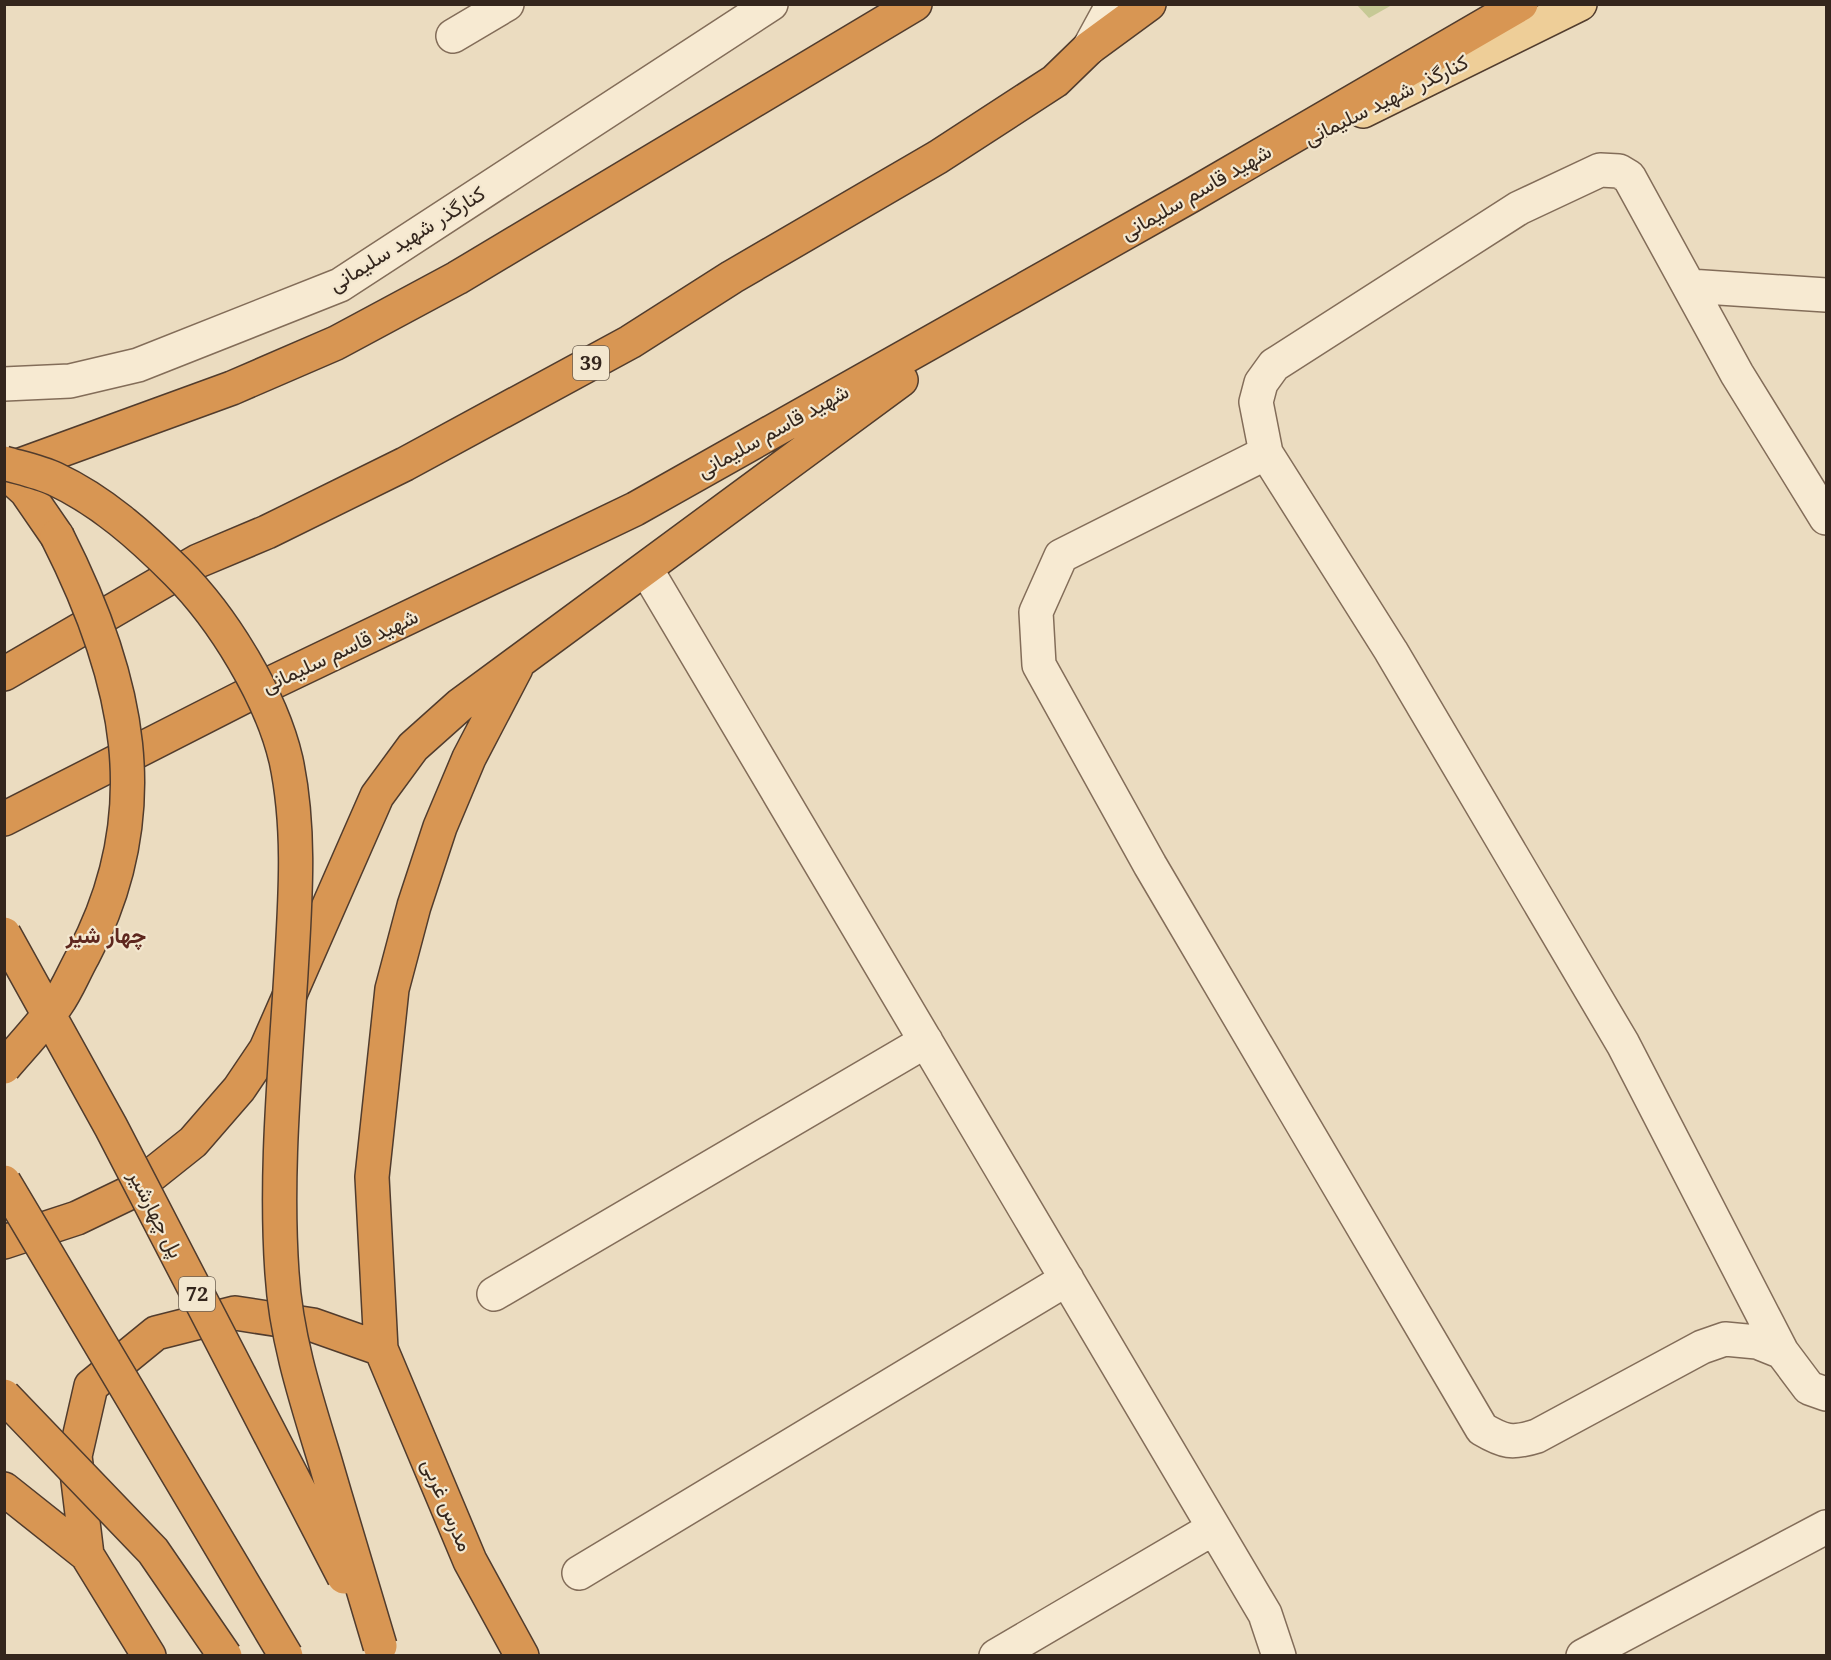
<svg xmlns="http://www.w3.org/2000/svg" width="1831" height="1660" viewBox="0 0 1831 1660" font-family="'Noto Serif',Vazirmatn,serif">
  <rect width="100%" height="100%" fill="#ebdcc0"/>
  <path fill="#c6c995" d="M1357 5H1392L1369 18Z"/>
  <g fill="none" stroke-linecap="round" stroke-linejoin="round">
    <g stroke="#836d59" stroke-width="36">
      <path id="minor" d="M453 36 507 4
        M1089 48 1113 4
        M1689 286 1826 295
        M4 384 70 381 138 365 340 285 771 4
        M1266 453 1061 556 1036 612 1039 665 1150 865 1482 1429C1504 1442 1512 1444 1537 1436L1702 1347 1725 1339 1757 1342 1782 1352 1809 1388 1826 1394
        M646 569 1265 1614 1279 1656
        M494 1294 926 1041
        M1782 1352 1623 1044 1391 651 1266 453 1256 402 1261 383 1274 365 1519 208 1600 170 1619 171 1629 177 1737 374 1826 518
        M579 1573 1067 1279
        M996 1656 1214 1528
        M1583 1656 1826 1527"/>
    </g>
    <g stroke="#513c2d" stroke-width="36">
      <path id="major" d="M1363 111 1580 4"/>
    </g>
    <g stroke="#513c2d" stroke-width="36">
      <path id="highway" d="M4 471 232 388 336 343 457 278 915 4
        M4 471 26 491 57 536
        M516 668 469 758 440 827 414 906 392 989 372 1177 381 1349 470 1561 522 1656
        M4 674 198 561 267 532 405 464 630 342 732 277 938 157 1055 81 1089 48 1149 4
        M4 819 265 686 635 509 1192 195 1521 4
        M4 1242 77 1218 129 1193 193 1142 239 1089 266 1049 377 796 413 747 460 705 901 380
        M4 1489 87 1555 149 1656
        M87 1555 75 1456 91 1386 156 1333 235 1313 313 1325 381 1349"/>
    </g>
    <use href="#minor" stroke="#f7ead2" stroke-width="33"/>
    <use href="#major" stroke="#eece98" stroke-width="33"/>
    <use href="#highway" stroke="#d89653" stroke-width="33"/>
    <g stroke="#513c2d" stroke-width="36" stroke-linecap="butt">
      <path id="highway-bridge" d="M4 463C21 468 40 472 55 479 102 501 141 536 177 572 223 618 271 696 286 760 301 830 295 903 291 973 285 1073 275 1173 282 1273 286 1338 306 1399 325 1461 343 1523 362 1585 380 1646
        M4 934 111 1127 344 1577
        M4 1067C22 1046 41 1026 57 1004 67 990 74 972 83 956 160 811 128 676 57 536
        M4 1182 286 1656
        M4 1396 153 1551 225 1656"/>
    </g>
    <use href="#highway-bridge" stroke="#d89653" stroke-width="33"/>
  </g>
  <g text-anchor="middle" stroke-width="4.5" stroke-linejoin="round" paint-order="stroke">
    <g fill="#f3e7cf" stroke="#6d6052" stroke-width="1.5">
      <rect x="573" y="346" width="36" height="34" rx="4.5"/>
      <rect x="179" y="1277" width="36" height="34" rx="4.5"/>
    </g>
    <g font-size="20" font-weight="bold" fill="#34261d">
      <text x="591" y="370">39</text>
      <text x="197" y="1301">72</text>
    </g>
    <g font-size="21" fill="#34261d" stroke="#f3e7cf">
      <text transform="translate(1386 100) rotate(-26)" y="7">کنارگذر شهید سلیمانی</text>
      <text transform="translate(1196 192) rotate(-30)" y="7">شهید قاسم سلیمانی</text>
      <text transform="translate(407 239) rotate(-32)" y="7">کنارگذر شهید سلیمانی</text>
      <text transform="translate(773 431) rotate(-29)" y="7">شهید قاسم سلیمانی</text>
      <text transform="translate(340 651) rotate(-25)" y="7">شهید قاسم سلیمانی</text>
      <text transform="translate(156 1214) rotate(63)" y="7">پل چهارشیر</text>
      <text transform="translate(447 1505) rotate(67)" y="7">مدرس غربی</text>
    </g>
    <g font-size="22" font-weight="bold" fill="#5e271e" stroke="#f3e7cf">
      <text x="106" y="943">چهار شیر</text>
    </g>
  </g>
  <rect width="1831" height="1660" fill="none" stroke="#34261d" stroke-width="12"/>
</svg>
